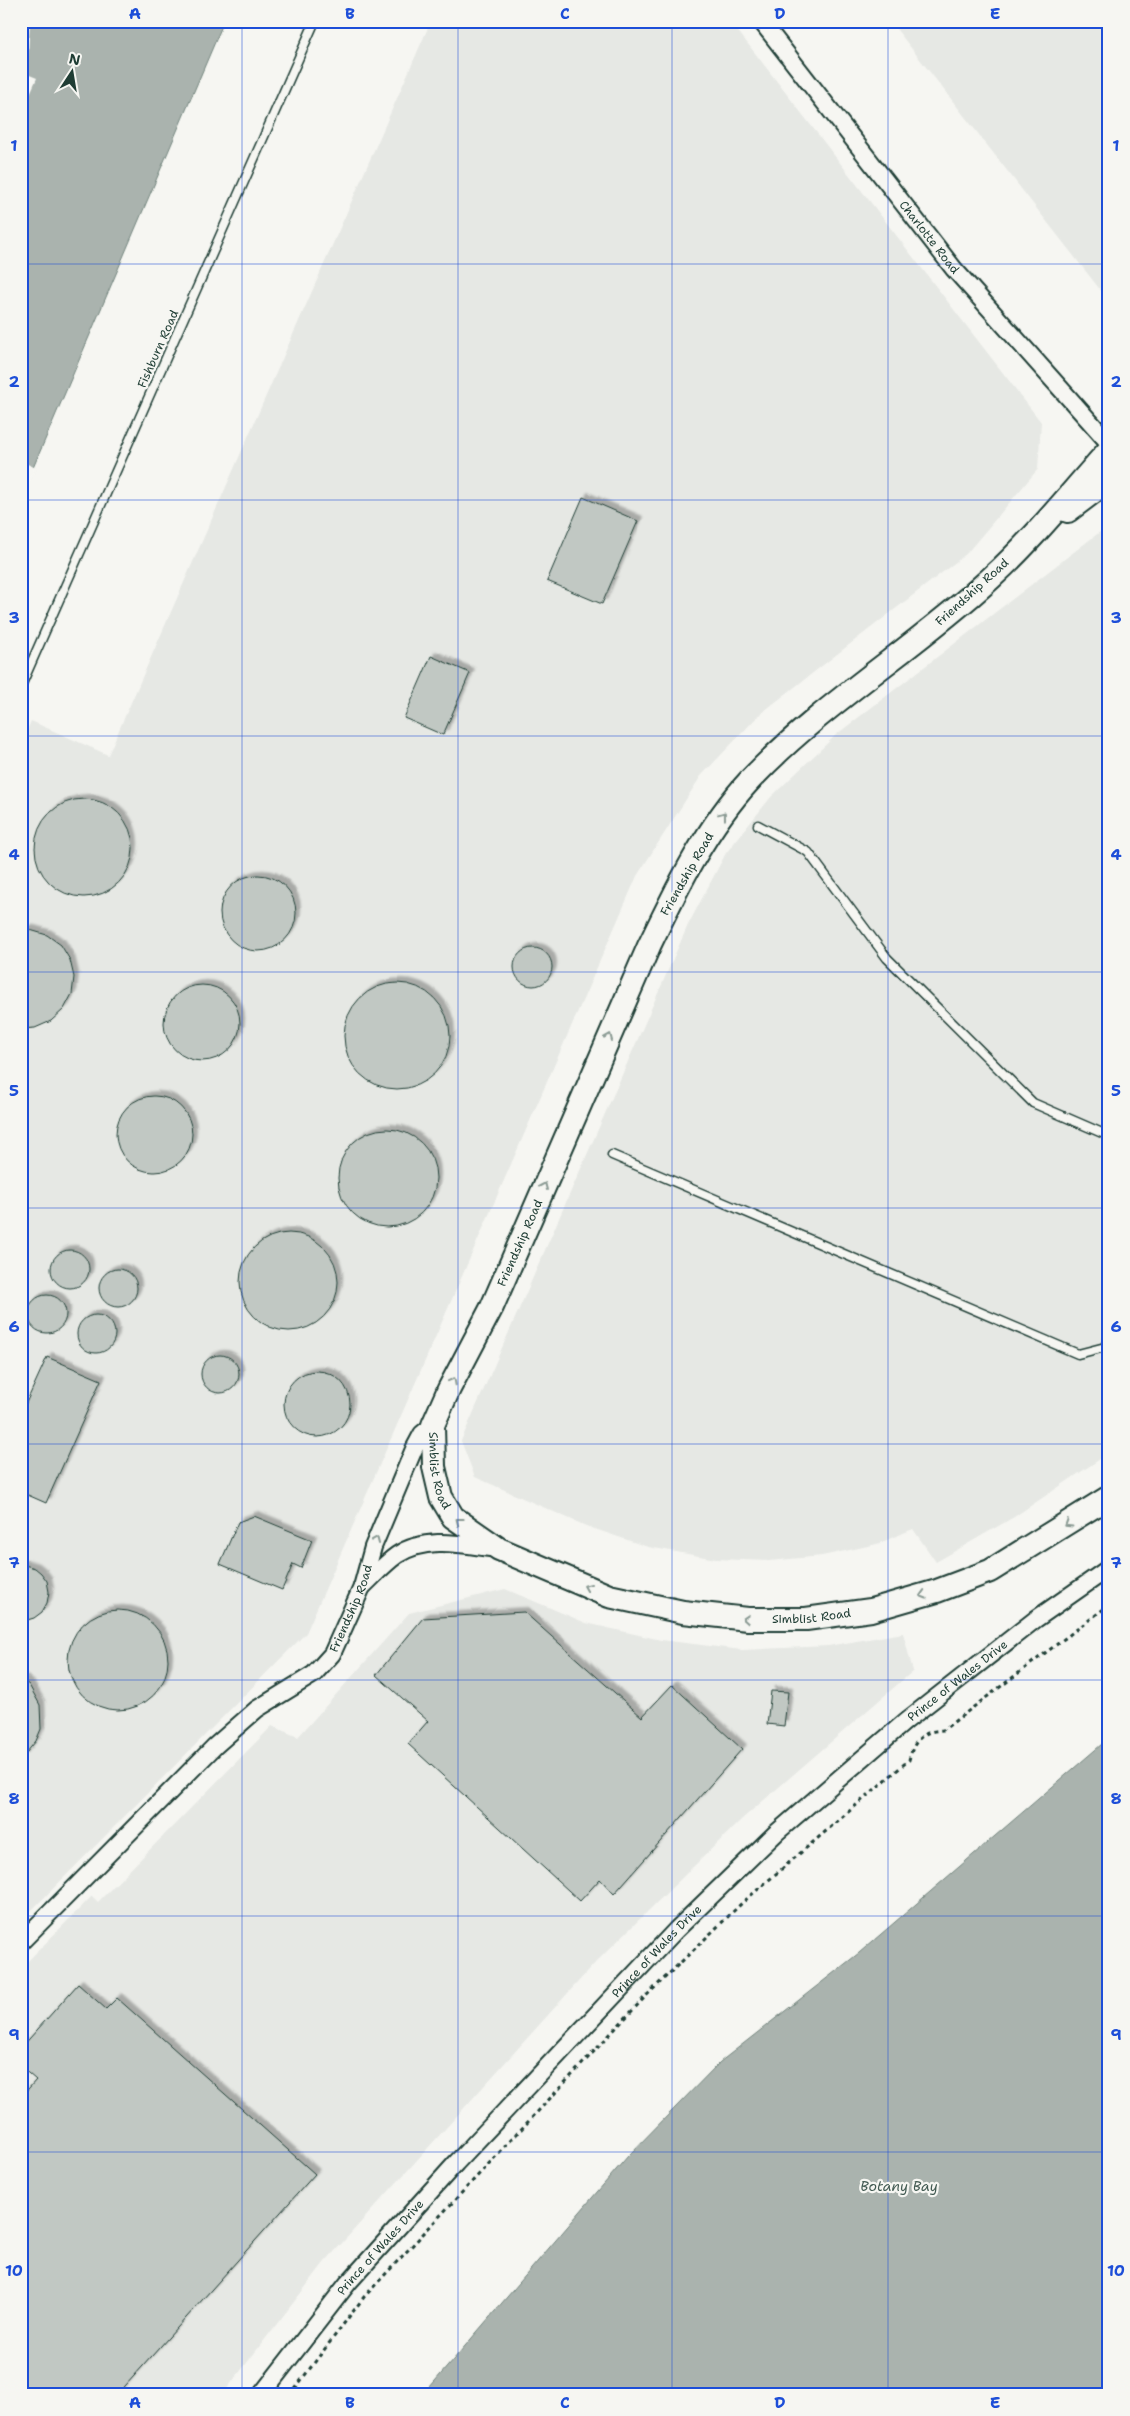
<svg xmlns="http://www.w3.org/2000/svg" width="1130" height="2416" viewBox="0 0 1130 2416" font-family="'Shantell Sans',sans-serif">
  <defs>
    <filter id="shadow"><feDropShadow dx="4.5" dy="-4.5" stdDeviation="1" flood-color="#0004"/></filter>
  </defs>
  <rect width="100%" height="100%" fill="#f6f6f2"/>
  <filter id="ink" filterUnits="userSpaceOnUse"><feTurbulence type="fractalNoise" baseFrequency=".02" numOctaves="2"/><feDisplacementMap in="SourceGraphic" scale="10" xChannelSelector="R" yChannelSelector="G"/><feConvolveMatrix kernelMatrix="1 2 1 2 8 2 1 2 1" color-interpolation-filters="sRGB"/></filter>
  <g filter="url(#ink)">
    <path fill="#e6e8e4" d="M431 21H730L1041 422 1038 469 966 554 760 714 701 776 637 876 306 1633 21 1921V744L31 721 108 755Z
      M890 21H1109V301Z
      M1109 525V1453L1014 1517 936 1562 913 1529 877 1544 822 1556 769 1561 716 1559 648 1547 586 1526 475 1477 461 1441 688 925 726 853 771 797 837 734Z
      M505 1589 586 1623 661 1640 742 1650 828 1646 903 1633 913 1671 742 1819 596 1962 324 2263 222 2395H21V1968L92 1896 98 1902 272 1726 298 1737 409 1613Z"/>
    <path fill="#aab3ae" stroke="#72847d" d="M21 21H224L21 496Z
      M1109 1738V2395H423L628 2156 720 2062 859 1953Z"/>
    <path fill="#f6f6f2" d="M22 21H30L27 74 37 78 25 105 21 104Z
      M21 461 36 468 21 499Z"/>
    <path fill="#c1c8c3" stroke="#1f3d34" filter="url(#shadow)" d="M583 497 638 521 602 604 547 581Z
      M431 656 470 673 443 735 404 718Z
      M35 848a49 49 0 1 1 98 0a49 49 0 1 1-98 0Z
      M220 913a38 38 0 1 1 76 0a38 38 0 1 1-76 0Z
      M21 930H30L47 935 61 945 70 960 74 977 72 994 64 1009 51 1021 35 1028 21 1029Z
      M514 967a19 19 0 1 1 38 0a19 19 0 1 1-38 0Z
      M344 1036a53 53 0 1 1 106 0a53 53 0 1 1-106 0Z
      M164 1023a38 38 0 1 1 76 0a38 38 0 1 1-76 0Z
      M116 1134a38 38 0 1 1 76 0a38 38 0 1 1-76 0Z
      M338 1178a49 49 0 1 1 98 0a49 49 0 1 1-98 0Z
      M240 1282a49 49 0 1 1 98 0a49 49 0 1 1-98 0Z
      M51 1269a19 19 0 1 1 38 0a19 19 0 1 1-38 0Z
      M99 1288a19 19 0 1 1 38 0a19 19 0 1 1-38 0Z
      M28 1314a19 19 0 1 1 38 0a19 19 0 1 1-38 0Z
      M77 1334a19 19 0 1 1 38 0a19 19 0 1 1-38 0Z
      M201 1374a19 19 0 1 1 38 0a19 19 0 1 1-38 0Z
      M47 1357 101 1380 46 1503 21 1492V1414Z
      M284 1404a33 33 0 1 1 66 0a33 33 0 1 1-66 0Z
      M254 1516 312 1540 301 1568 293 1564 282 1590 220 1564 238 1522Z
      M21 1564 35 1568 41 1573 47 1581 49 1592 47 1603 42 1612 34 1618 24 1621H21Z
      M68 1660a50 50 0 1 1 100 0a50 50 0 1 1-100 0Z
      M524 1612 642 1717 672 1685 742 1749 614 1894 600 1879 580 1901 408 1744 428 1721 376 1675 423 1618Z
      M21 1679 29 1685 40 1705 41 1729 36 1741 21 1759Z
      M771 1691 788 1692 784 1726 767 1724Z
      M78 1984 106 2009 117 1998 315 2174 117 2395H21V2097L36 2080 21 2067V2048Z"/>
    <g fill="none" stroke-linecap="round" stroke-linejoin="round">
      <g stroke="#1f3d34" stroke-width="11">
        <path id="lane" d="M21 686 315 21
          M758 825 808 852 887 958 1033 1103 1109 1136
          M612 1155 1078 1354 1105 1347 1109 1338"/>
      </g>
      <g stroke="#1f3d34" stroke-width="20">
        <g id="street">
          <path id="s1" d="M761 21 954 269 1109 443"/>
          <path d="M362 1587C373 1577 384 1564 397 1555 427 1535 464 1545 497 1549"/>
          <path id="s2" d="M21 1942 215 1746 257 1709 314 1674 332 1654 362 1587 373 1547 414 1449 422 1434 433 1425"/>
          <path id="s3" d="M261 2395 348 2283 456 2163 676 1930 776 1833 906 1721 1036 1619 1109 1568"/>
        </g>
      </g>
      <g stroke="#1f3d34" stroke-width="26">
        <g id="secondary">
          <path id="s4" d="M1109 450C1070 493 1034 539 991 578 914 649 823 703 751 779 706 827 677 888 649 946L492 1307 449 1389 433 1425 434 1467 441 1497 453 1517 499 1549 609 1596 683 1612 748 1619H806L871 1610 937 1591 990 1571 1109 1497"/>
          <path d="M1068 511 1109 480"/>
        </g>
      </g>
      <path stroke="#1f3d34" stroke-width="3" stroke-dasharray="4 4" stroke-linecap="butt" d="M290 2395 364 2297 645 1997 742 1903 909 1760C914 1740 922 1731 943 1730L1109 1605"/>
      <use href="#lane" stroke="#f6f6f2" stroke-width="8"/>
      <use href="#street" stroke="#f6f6f2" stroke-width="16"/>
      <use href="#secondary" stroke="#f6f6f2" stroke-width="22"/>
    </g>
    <defs><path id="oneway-chevron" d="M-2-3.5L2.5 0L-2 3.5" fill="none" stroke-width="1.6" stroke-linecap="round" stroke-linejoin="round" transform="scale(1.25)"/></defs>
    <g stroke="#8a9a93">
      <use href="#oneway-chevron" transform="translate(723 815) rotate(-53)"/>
      <use href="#oneway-chevron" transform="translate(609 1037) rotate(-67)"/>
      <use href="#oneway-chevron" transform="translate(544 1186) rotate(-66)"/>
      <use href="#oneway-chevron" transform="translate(453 1381) rotate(-62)"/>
      <use href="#oneway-chevron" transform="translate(459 1521) rotate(-142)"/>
      <use href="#oneway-chevron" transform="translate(1068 1524) rotate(148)"/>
      <use href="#oneway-chevron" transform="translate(376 1540) rotate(-67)"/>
      <use href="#oneway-chevron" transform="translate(587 1587) rotate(-157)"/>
      <use href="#oneway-chevron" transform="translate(923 1595) rotate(164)"/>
      <use href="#oneway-chevron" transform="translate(746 1619) rotate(-176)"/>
    </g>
  </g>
  <path fill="none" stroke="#1d4ed8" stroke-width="1" stroke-opacity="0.55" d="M242 21V2395M458 21V2395M672 21V2395M888 21V2395M21 264H1109M21 500H1109M21 736H1109M21 972H1109M21 1208H1109M21 1444H1109M21 1680H1109M21 1916H1109M21 2152H1109"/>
  <g text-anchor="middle" stroke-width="4.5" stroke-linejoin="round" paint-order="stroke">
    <g font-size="12" fill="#1f3d34" stroke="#f6f6f2">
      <text dy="4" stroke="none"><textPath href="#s1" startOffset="274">Charlotte Road</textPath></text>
      <text transform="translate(158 349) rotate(-66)" y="4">Fishburn Road</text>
      <text transform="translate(972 592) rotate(-42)" y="4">Friendship Road</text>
      <text transform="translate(687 874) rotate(-60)" y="4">Friendship Road</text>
      <text transform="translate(520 1243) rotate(-66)" y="4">Friendship Road</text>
      <text dy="4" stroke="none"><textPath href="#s4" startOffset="1256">Simblist Road</textPath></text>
      <text dy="4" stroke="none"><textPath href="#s2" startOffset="475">Friendship Road</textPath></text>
      <text dy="4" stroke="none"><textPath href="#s4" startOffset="1686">Simblist Road</textPath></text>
      <text dy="4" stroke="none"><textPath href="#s3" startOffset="1000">Prince of Wales Drive</textPath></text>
      <text dy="4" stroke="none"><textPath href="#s3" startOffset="595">Prince of Wales Drive</textPath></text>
      <text dy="4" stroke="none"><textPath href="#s3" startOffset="190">Prince of Wales Drive</textPath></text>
    </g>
    <g font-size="14" font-style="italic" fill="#425a52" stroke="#f6f6f2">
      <text x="899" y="2191">Botany Bay</text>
    </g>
  </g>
  <rect width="1130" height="2416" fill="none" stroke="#f6f6f2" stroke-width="55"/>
  <g transform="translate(72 72) rotate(12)" stroke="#f6f6f2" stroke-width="4" paint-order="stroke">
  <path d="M0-4L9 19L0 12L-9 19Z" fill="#1f3d34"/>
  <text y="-8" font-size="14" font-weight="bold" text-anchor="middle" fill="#1f3d34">N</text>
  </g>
  <rect x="28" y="28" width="1074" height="2360" fill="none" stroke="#1d4ed8" stroke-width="2"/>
  <g font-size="16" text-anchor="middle" font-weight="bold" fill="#1d4ed8">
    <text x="135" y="19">A</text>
    <text x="350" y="19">B</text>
    <text x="565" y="19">C</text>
    <text x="780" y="19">D</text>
    <text x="995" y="19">E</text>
    <text x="14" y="151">1</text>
    <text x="1116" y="151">1</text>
    <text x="14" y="387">2</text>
    <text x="1116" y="387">2</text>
    <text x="14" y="623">3</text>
    <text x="1116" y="623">3</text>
    <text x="14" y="860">4</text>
    <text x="1116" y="860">4</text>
    <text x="14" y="1096">5</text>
    <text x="1116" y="1096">5</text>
    <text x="14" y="1332">6</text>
    <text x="1116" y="1332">6</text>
    <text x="14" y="1568">7</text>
    <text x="1116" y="1568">7</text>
    <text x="14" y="1804">8</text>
    <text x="1116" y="1804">8</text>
    <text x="14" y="2040">9</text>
    <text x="1116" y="2040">9</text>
    <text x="14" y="2276">10</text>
    <text x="1116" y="2276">10</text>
    <text x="135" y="2408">A</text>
    <text x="350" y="2408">B</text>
    <text x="565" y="2408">C</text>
    <text x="780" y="2408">D</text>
    <text x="995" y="2408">E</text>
  </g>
</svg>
